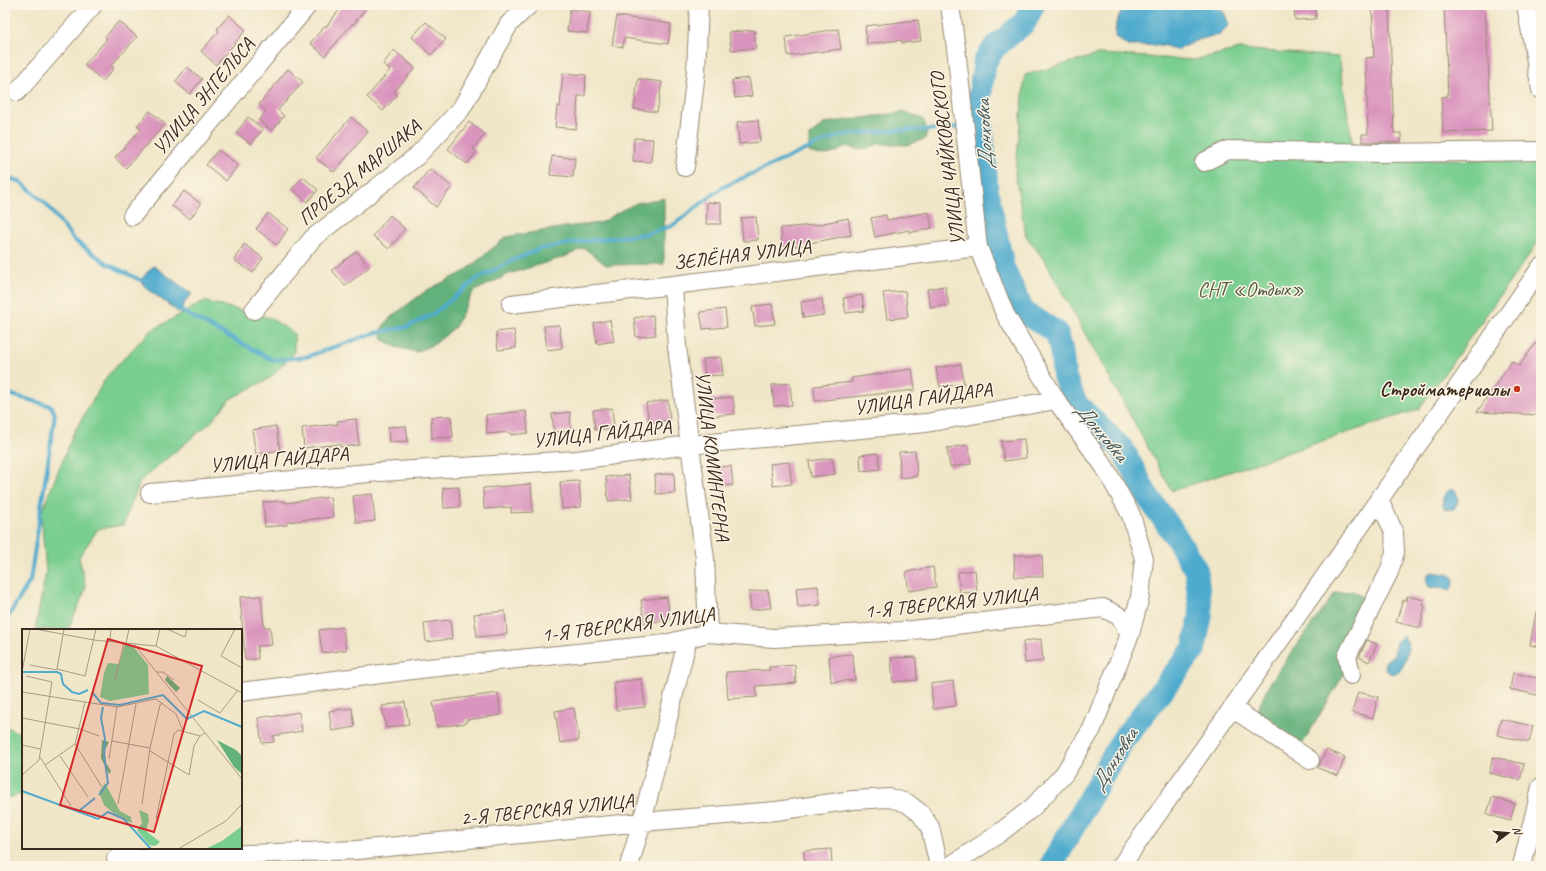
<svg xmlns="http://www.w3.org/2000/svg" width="1546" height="871" viewBox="0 0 1546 871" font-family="Caveat,sans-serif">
  <rect width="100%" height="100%" fill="#fcf5e5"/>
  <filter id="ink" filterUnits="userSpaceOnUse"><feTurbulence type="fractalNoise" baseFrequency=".025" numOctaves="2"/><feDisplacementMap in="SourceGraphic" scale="8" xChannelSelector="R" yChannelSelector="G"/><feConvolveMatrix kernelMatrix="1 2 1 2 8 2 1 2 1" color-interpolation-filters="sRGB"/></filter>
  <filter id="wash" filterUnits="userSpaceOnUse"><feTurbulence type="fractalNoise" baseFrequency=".012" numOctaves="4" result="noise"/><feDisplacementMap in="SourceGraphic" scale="16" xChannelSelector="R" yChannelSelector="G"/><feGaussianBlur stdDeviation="0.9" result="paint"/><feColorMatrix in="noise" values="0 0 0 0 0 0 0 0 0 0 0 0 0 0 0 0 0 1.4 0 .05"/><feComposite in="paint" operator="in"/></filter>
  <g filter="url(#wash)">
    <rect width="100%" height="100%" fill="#f0e6c8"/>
    <path fill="#7ace91" stroke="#5a7c58" d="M1239 49 1339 57 1355 159 1389 158 1540 161 1541 238 1419 409 1172 491 1045 261 1026 236 1015 175 1025 75 1101 54 1194 60Z
      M204 301 270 318 294 333V353L270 378 230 399 211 422 141 480 123 525 98 529 79 557 86 588 68 630H35L46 572 41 514 73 434 107 376 149 332Z
      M5 726 23 735V794L5 798Z"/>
    <path fill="#63b17b" stroke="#4f6e4c" d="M905 112 923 119 927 130 925 139 907 145 877 144 869 148 856 149 846 146C833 156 824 157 809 152V136L825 123Z
      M664 198V264L606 265 584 248 564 257 509 274 473 292 455 327 435 344 416 352 396 347 383 340 381 329 391 317 427 290 464 272 506 237 565 227 600 223 622 210 637 203Z
      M1353 591 1369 601 1344 674 1303 743 1255 714 1270 683 1301 639 1335 593Z"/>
    <path fill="#50abce" stroke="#466a76" d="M1124 5H1213L1224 12 1229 25 1220 34 1198 40 1176 50 1163 45 1128 46 1115 37 1116 23Z
      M154 266 192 294 186 300 181 311 178 312 145 287 140 280C146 276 147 270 154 266Z
      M1452 489 1455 490C1459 497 1459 503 1454 509L1445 510C1440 503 1443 492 1452 489Z
      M1433 572 1451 575C1456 580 1454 585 1450 590L1429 587C1426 583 1427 579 1428 574Z
      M1403 636 1409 644C1406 654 1405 677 1390 673L1385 669V662L1394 654 1396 642Z"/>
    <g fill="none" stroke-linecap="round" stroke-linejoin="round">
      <path stroke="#50abce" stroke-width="4" d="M969 125 974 122 979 101
        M5 178 20 181 47 205 74 240 108 264 140 280
        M181 311 273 360 306 357 374 333 407 327 433 314 477 279 514 260 539 249 578 242 646 234 672 226 723 187 816 145 842 135 900 130H927L961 127
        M5 393 51 406 55 414 30 581 5 622"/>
      <path stroke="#50abce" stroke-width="24" d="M1033 5 1025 22 995 47 985 61 979 101 987 193 1003 268 1023 312 1056 332 1061 348 1064 376 1076 404 1123 450 1146 494 1173 532 1196 570 1201 614 1194 649 1122 741 1051 866"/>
    </g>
    <g id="blocks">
      <path fill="#da95be" d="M343 5H368L353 25 352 24 325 56 310 43 325 26 326 27Z
        M1294 5H1315L1316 19 1295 20Z
        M1372 5H1389L1394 133H1401V142H1362V134H1368L1366 58 1374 57Z
        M1444 5H1485L1492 131 1443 133 1441 97 1448 96Z
        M570 9 590 12 587 33 567 31Z
        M229 15 246 30 216 65 201 51 219 31 217 29Z
        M617 16 671 24 668 44 624 38 623 47 612 45Z
        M918 20 921 41 902 43 901 40 867 44 865 26Z
        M119 21 137 37 111 66 114 68 103 81 84 65 107 39 105 37Z
        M426 22 446 39 431 55 412 37Z
        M838 29 841 49 788 56 786 37Z
        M754 30 756 48 731 50 729 32Z
        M394 50 415 68 394 92 397 95 383 111 367 97 390 70 383 64Z
        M187 67 202 79 190 94 175 82Z
        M288 69 303 82 278 110 284 116 272 131 259 120 266 111 259 104Z
        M563 73 586 75 585 96H578L576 129 555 127 557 106 560 107Z
        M749 78 752 96 735 98 732 80Z
        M638 79 662 82 657 112 634 109Z
        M150 111 165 124 126 168 115 158 141 129 137 126Z
        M248 117 263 129 251 144 236 133Z
        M351 117 368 132 334 172 316 158Z
        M758 120 760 142 739 144 737 122Z
        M469 122 485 134 473 149 477 152 467 164 448 149Z
        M634 138 653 139 651 162 633 161Z
        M218 150 238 165 226 181 206 165Z
        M552 156 575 158 573 177 550 175Z
        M430 169 452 187 436 207 414 188Z
        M303 177 318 190 307 202 292 189Z
        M184 191 201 204 190 219 172 206Z
        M707 202 721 203V224H706Z
        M929 212 932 228 909 233V230L875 237 871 218 886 215 887 220Z
        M268 213 288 229 277 245 256 229Z
        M390 215 405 229 389 249 373 236Z
        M756 217 758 240 743 241 741 218Z
        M848 218 851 235 810 243V245L782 247 781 228 824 224V223Z
        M244 244 263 258 253 273 234 260Z
        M357 251 369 267 345 286 332 270Z
        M945 286 949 305 931 308 927 289Z
        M905 291 908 317 887 319 883 293Z
        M862 295 864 311 846 313 843 298Z
        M822 299 824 315 803 318 801 302Z
        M772 304 775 324 755 326 752 306Z
        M725 309 727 327 703 329 700 312Z
        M653 315 656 335 636 337 634 318Z
        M610 320 614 341 597 344 594 323Z
        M559 325 562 348 547 350 544 326Z
        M514 330 516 348 498 350 496 332Z
        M1541 336V415L1477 412 1512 361 1519 366Z
        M721 357 723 375 705 376 703 359Z
        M961 364 964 384 940 387 936 368Z
        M912 369 915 390 815 401 814 386 852 382 851 378Z
        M790 383 792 405 774 406 772 385Z
        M733 397 735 414 709 416 708 399Z
        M668 400 670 420 649 423 646 403Z
        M612 408 614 428 595 430 593 410Z
        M526 411 528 433 511 435 510 432 487 434 486 415Z
        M570 412 571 431 554 432 552 414Z
        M451 416 453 437 432 438 431 417Z
        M356 419 359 445 340 447V444L304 448 302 428 338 424 337 421Z
        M276 426 280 450 256 454 252 430Z
        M406 426 408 441 389 442 388 427Z
        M1024 439 1026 458 1004 461 1001 441Z
        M968 445 971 464 950 467 947 448Z
        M915 451 917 476 900 478 899 452Z
        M878 453 880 469 861 471 860 455Z
        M832 458 835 474 811 477 809 461Z
        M789 462 792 484 773 486 770 464Z
        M731 466 733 485 716 487 714 467Z
        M674 473 675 493 656 494 655 475Z
        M629 475 632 499 608 501 606 477Z
        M579 481 581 507 562 509 560 482Z
        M531 484 533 512 511 513V507L484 509 483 488Z
        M459 487 460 507 444 508 443 488Z
        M372 494 375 521 356 523 353 496Z
        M330 497 333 517 287 522V525L265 527 263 502 285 501V503Z
        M1014 555H1042L1043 577H1015Z
        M933 567 936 587 909 591 906 572Z
        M975 570 977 592 960 593 958 572Z
        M818 586 820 605 798 607 796 588Z
        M768 590 771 608 751 610 749 592Z
        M261 596 264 627H270L272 645 257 646 258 659 245 660 240 597Z
        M1407 596 1424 600 1423 605 1425 606 1420 628 1396 622 1403 600 1406 601Z
        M667 597 670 620 644 623 641 600Z
        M505 611 507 634 477 637 474 614Z
        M1536 613H1541V647L1530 645Z
        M450 620 452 639 426 642 424 623Z
        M343 627 346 650 322 653 319 630Z
        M1041 639 1043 661 1025 663 1023 641Z
        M1367 640 1377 644 1369 662 1359 657Z
        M853 654 855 680 831 682 829 656Z
        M916 657 917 680 893 682 891 658Z
        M795 665 796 683 756 686 757 697 728 699 726 672 770 670 769 667Z
        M1513 673 1541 679V696L1510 689Z
        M642 679 645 707 616 710 614 682Z
        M953 681 956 706 933 709 931 684Z
        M1358 692 1378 697 1373 718 1352 712Z
        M498 693 501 715 466 720V723L437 727 433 702Z
        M405 702 409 724 386 728 382 706Z
        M352 708 355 727 332 731 329 711Z
        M574 708 579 740 560 743 555 711Z
        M299 712 302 731 273 736 274 742 262 743 258 718 270 716 271 717Z
        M1501 719 1533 726 1529 742 1497 735Z
        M1326 750 1345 757 1338 776 1318 768Z
        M1493 757 1524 764 1520 780 1489 773Z
        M1492 797 1515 804 1510 821 1487 814Z
        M831 849 832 866H805L804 851Z"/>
    </g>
  </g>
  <g filter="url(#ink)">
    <use href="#blocks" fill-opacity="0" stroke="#968873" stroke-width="1"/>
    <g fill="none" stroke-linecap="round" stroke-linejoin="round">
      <g stroke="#968873" stroke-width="20">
        <path id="minor" d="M1526 5 1541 90
          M17 92 93 5
          M1204 162 1228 150 1381 153 1541 151
          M685 167 696 71 699 5
          M132 216 308 5
          M673 285 677 347 705 559 708 633
          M511 304 673 285 978 247
          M254 310 313 238 417 156 461 109 509 24 529 5
          M150 493 380 472 577 460 689 445 926 423 1056 400
          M1351 675 1347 656 1389 572 1395 552 1394 532 1379 500
          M241 692 428 668 666 644 708 633 774 638 904 631 1103 608 1119 616 1130 634
          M1232 708 1310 760
          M116 859 357 850 642 822 776 811 853 800 890 798 907 803 920 813 930 827 939 866
          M629 866 642 822 688 638
          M950 866 997 835 1032 808 1064 774 1092 729 1130 634 1140 597 1144 559 1131 515 1104 466 1056 400 1005 314 978 247 956 48 950 5
          M1121 866 1442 410 1541 267
          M1522 866 1541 787"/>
      </g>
      <use href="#minor" stroke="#fff" stroke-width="18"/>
    </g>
  </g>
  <circle fill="#c8321e" stroke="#fcf5e5" stroke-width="1.5" cx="1517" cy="389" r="4"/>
  <g text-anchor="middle" stroke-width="3" stroke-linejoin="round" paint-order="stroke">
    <g font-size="20" fill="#3b2a1e" stroke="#fcf5e5">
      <text transform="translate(203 96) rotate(-50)" y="7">УЛИЦА ЭНГЕЛЬСА</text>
      <text transform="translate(947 159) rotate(-97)" y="7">УЛИЦА ЧАЙКОВСКОГО</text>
      <text transform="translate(359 172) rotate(-40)" y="7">ПРОЕЗД МАРШАКА</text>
      <text transform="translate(742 254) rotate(-7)" y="7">ЗЕЛЁНАЯ УЛИЦА</text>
      <text transform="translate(923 398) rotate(-8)" y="7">УЛИЦА ГАЙДАРА</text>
      <text transform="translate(602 433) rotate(-6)" y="7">УЛИЦА ГАЙДАРА</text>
      <text transform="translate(713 456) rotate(83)" y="7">УЛИЦА КОМИНТЕРНА</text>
      <text transform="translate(279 459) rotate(-5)" y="7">УЛИЦА ГАЙДАРА</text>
      <text transform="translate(951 602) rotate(-6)" y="7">1-Я ТВЕРСКАЯ УЛИЦА</text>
      <text transform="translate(628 624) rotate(-7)" y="7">1-Я ТВЕРСКАЯ УЛИЦА</text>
      <text transform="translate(547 809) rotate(-6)" y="7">2-Я ТВЕРСКАЯ УЛИЦА</text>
    </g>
    <g font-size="20" fill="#4e5b40" stroke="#fcf5e5">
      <text x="1251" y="296">СНТ «Отдых»</text>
    </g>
    <g font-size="20" font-weight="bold" fill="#3b2a1e" stroke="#fcf5e5" text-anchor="end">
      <text x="1509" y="396">Стройматериалы</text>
    </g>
    <g font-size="21" font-style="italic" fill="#42575c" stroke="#fcf5e5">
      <text transform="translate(984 134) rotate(-93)" y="7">Донховка</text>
      <text transform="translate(1102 432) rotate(50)" y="7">Донховка</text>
      <text transform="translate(1114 759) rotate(-58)" y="7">Донховка</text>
    </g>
  </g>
  <g transform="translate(22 629)">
    <rect width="220" height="220" fill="#f0e6c8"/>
    <path d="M103 15 110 16 126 36 127 65 88 72 78 68 82 44 86 34 97 35ZM83 154 98 182 109 188 110 194 95 187 82 176 77 163ZM117 181 126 185 127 191 124 202 138 213 133 217 127 216 115 201 120 194ZM220 197V220H183L200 212Z" fill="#7ace91"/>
    <path d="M145 47 158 59 154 63 143 51ZM80 111 87 113 83 121 84 134 89 142 87 145 79 129ZM195 111 214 121 220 127V145L212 138Z" fill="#63b17b"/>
    <path fill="none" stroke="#50abce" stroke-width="2" d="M0 43H35L39 45 41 55 50 63 57 65 66 61M70 63 79 74 98 76 141 66 165 90 182 82 220 98M0 162 76 190 86 183 102 190 129 220M77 166 86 154 82 126 83 110 79 89 81 78M57 182 73 169"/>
    <path fill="none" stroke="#a89b84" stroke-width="1" d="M13 0 72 11 134 17 220 64M42 0 35 40 63 47 74 0M145 0 163 8 165 0M213 0 199 27 220 39M88 12 89 0M104 14 107 0M112 15 220 150M134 17 138 0M8 36 35 41M0 43 8 0M135 43H141L152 51M93 51 102 14M0 63 95 78 134 70 154 85 161 102M176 71 198 84 216 61M0 89 58 100 77 107M90 112 128 119M53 115 80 158M0 116 18 120M128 122 167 146 172 117 178 107M38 127 66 168M18 128 49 177M87 130 95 78M23 136 53 115 63 73M0 146 17 131 30 53 4 47M96 175 114 75M120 175 128 119 138 76 141 74M134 190 152 105 156 101 178 107 183 104M156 220 204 192 220 175"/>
    <path fill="#d62828" fill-opacity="0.15" stroke="#d62828" stroke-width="2" d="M86 10 180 37 132 203 38 176Z"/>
    <rect width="220" height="220" fill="none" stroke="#3b2a1e" stroke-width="2"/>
  </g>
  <rect width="1546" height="871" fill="none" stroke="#fcf5e5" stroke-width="20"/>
  <g transform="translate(1508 833) rotate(74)" stroke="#fcf5e5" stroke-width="3" paint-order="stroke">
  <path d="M0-3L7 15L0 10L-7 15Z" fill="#3b2a1e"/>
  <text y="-6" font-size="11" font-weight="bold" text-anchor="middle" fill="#3b2a1e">N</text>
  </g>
</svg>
